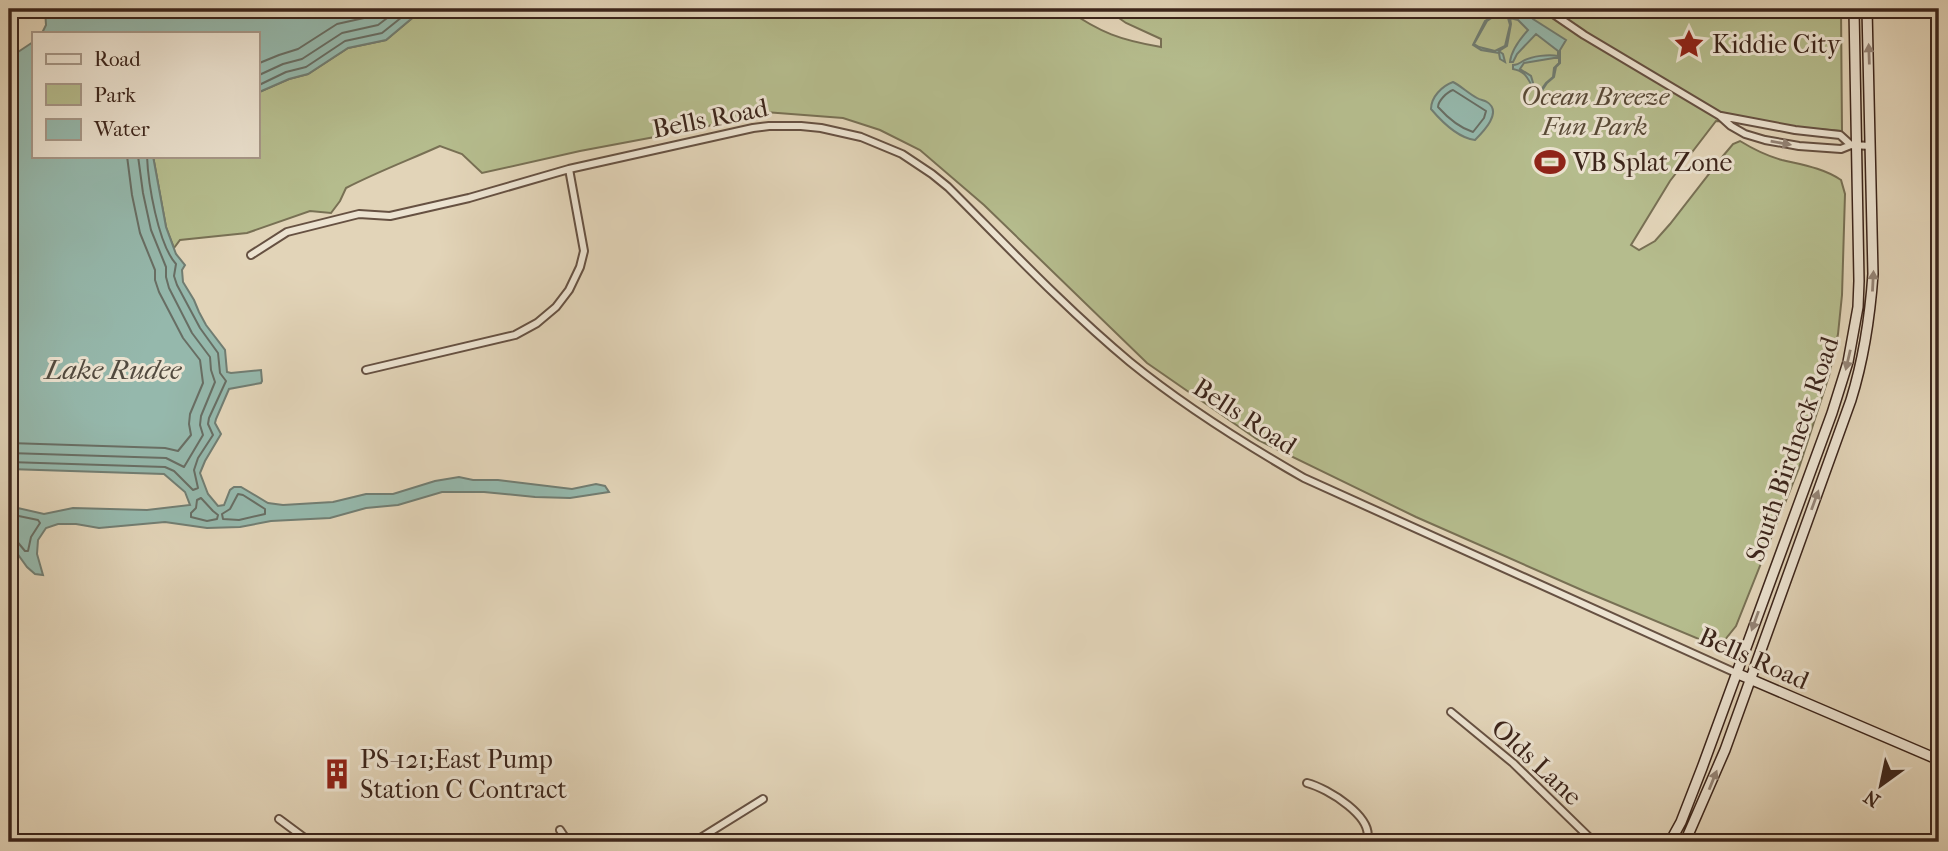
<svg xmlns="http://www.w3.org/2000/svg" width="1948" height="851" viewBox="0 0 1948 851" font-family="'IM FELL French Canon',serif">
  <rect width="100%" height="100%" fill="#e2d4b8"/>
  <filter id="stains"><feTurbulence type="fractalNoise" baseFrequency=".00286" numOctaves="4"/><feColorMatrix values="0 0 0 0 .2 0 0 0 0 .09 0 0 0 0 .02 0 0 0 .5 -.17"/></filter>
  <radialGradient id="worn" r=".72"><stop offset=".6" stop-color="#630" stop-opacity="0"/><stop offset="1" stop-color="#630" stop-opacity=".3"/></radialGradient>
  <path fill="#b5bc8d" stroke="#787054" stroke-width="2" d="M423 9H1066C1101 33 1120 40 1161 47V39L1126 23 1106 9H1841L1842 131 1716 121 1670 181 1631 245 1639 250 1655 241 1670 224 1723 156 1733 144 1740 141C1753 149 1767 156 1782 160 1803 165 1823 168 1841 180L1845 194 1842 295 1838 334 1829 376 1799 468 1736 626 1724 641 1713 645 1584 591 1416 517 1258 440 1147 363 984 205 920 150 880 130 843 118 765 112 692 130 580 151 482 173 462 154 440 146C409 160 377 172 346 188L340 201 331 213 310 211 247 233 180 240 174 248 166 227 153 156H257V93L289 79 308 74 348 48 386 40Z"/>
  <path fill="#95b8ac" stroke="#717d72" stroke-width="2" fill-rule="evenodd" d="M45 9H423L386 40 348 48 308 74 289 79 257 93V33H42L46 25Z
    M1494 9H1524L1533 19 1566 40 1560 50V63L1556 67 1554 77 1547 83 1541 92C1525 86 1533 73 1513 69V65C1517 65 1520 63 1523 61 1532 56 1549 54 1558 56V51L1536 34 1517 54 1513 62H1510C1511 52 1520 39 1528 30L1518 20 1510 18 1511 24 1507 46 1499 51 1503 54 1505 62 1500 59 1499 53 1481 50 1473 45 1485 21 1494 16ZM1496 15 1502 18H1508L1510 25 1505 46 1495 51 1479 47 1474 44 1487 21ZM1554 58H1559V63L1554 68 1553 77 1546 83 1541 90 1534 86 1531 76 1520 69 1524 63Z
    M33 42V156H153L166 227 176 254 185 265 182 270 183 282 194 300 199 312 206 325 225 350 227 372 231 373 261 370 262 381 261 383 229 389 216 419 215 423 221 434 205 461 200 473 208 494 218 506 224 505 230 490 234 487H241L268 503 283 505 333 502 366 494H393L435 481 459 477 473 480H498L572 489 596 484 605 486 609 492 570 498 535 497 484 492H442L398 505 366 508 330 518 271 521 240 527 207 528 165 522 99 528 76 524H58L46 528 38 540 37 554 43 575 35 574 27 567 9 542V506L44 514 73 508 147 510 190 505 185 492 164 474 9 469V58Z
    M1453 82C1461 86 1468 93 1477 98 1480 100 1484 100 1487 102 1503 112 1483 132 1475 140 1459 138 1442 122 1431 109 1431 97 1442 86 1453 82Z"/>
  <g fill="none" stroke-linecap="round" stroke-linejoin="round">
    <path stroke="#686e64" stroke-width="2" d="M257 64 279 55 298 49 337 24 373 16 382 9
      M257 76 283 64 302 59 342 33 378 25 399 9
      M257 86 286 72 306 67 345 41 382 33 412 9
      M1453 90 1486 111 1484 118 1473 132C1460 128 1447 117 1438 107 1438 101 1447 92 1453 90Z
      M9 443 165 448 178 451 191 435 189 424 190 414 203 383 200 360 183 338 159 292 155 280V270L140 233 132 195 127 156
      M9 453 166 458 184 467 203 435 200 425 201 416 215 382 211 370 210 357 192 333 169 288 166 277V267L151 230 143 193 138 156
      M9 462 165 467 174 471 193 490 198 488 194 470 198 458 213 435 208 424 209 418 226 381 220 373 218 353 200 328 177 285 174 276 176 264C158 244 148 183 147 156
      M238 494 243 495 265 509V514L239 520 223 519 222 514 230 509Z
      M201 498 213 511 218 515 217 519 207 521 191 517V513L196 508 197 500Z
      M9 514 38 520 40 523 31 537 28 551H25L15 539 9 538"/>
    <g stroke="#665142" stroke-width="10">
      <path id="street" d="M1546 9 1584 35 1720 116 1731 126 1745 134 1765 140 1799 146 1841 149 1851 145 1871 146
        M1721 116 1795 130 1840 135 1851 145
        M251 255 287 232 359 214 390 216 469 198 569 169 753 128 769 126H801L821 128 861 137 902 154 932 174 948 187C1007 246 1065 308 1130 362 1184 406 1243 443 1304 478L1736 673
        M366 370 515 335 537 323 556 307 569 290 580 267 584 251 569 169
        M1451 712 1513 763 1594 842
        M1307 783C1327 788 1377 818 1366 842
        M279 819 310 842
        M560 830 568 842
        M694 842 763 799"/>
    </g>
    <g stroke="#3c251b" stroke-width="12">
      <path id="secondary" d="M1736 673 1939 760
        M1670 842 1681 822 1702 768 1832 413 1848 362 1858 307 1859 281 1854 9
        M1685 842 1725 750 1851 400C1864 358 1870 317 1873 274L1867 9"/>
    </g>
    <use href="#street" stroke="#ece3d1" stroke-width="6"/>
    <use href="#secondary" stroke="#ece3d1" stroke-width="9"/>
  </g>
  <defs><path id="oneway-solid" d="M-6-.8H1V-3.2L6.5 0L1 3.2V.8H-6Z" transform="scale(1.75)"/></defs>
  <g fill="#948476">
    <use href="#oneway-solid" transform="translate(1869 54) rotate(-92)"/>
    <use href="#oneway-solid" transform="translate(1781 143) rotate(10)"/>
    <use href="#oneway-solid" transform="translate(1873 281) rotate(-87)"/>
    <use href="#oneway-solid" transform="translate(1848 360) rotate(103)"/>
    <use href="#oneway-solid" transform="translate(1815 500) rotate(-70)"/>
    <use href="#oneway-solid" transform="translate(1755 621) rotate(110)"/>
    <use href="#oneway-solid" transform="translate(1713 780) rotate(-68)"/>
  </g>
  <defs>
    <g id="sight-bare" transform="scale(2.415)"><path d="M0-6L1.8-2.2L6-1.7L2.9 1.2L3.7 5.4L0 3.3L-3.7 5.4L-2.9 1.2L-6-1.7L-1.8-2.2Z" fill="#8f2418" stroke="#ece3d1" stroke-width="2.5" paint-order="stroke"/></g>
    <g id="stadium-bare" transform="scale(2.415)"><path d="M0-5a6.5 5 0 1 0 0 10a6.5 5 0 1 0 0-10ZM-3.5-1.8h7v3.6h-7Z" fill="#8f2418" stroke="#ece3d1" stroke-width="2.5" paint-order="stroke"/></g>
    <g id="building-bare" transform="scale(2.415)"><path d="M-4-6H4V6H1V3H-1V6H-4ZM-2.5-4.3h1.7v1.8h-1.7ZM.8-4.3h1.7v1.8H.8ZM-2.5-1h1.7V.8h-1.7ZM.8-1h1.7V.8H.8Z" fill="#8f2418" stroke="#ece3d1" stroke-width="2.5" paint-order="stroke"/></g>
  </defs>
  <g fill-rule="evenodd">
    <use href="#sight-bare" x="1689" y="44"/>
    <use href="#stadium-bare" x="1550" y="162"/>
    <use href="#building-bare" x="337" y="774"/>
  </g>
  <g text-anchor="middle" stroke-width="6" stroke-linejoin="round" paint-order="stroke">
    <g font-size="26" fill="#3c251b" stroke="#ece3d1" text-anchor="start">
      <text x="1712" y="53">Kiddie City</text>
      <text x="1573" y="171">VB Splat Zone</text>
      <text x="360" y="768">PS-121;East Pump<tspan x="360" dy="30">Station C Contract</tspan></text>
    </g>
    <g font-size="26" font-style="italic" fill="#5a4b38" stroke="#ece3d1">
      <text x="1595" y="105">Ocean Breeze<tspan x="1595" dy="30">Fun Park</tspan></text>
    </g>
    <g font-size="26" fill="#3c251b" stroke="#ece3d1">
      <text transform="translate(710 118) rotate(-11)" y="9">Bells Road</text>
      <text transform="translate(1245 416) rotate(33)" y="9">Bells Road</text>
      <text transform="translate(1792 449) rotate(-71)" y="9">South Birdneck Road</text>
      <text transform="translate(1754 658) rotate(24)" y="9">Bells Road</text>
      <text transform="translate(1537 762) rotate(43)" y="9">Olds Lane</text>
    </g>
    <g font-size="28" font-style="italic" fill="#524a3f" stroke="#ece3d1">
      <text x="113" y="379">Lake Rudee</text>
    </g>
  </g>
  <rect width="1948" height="851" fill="none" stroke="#e2d4b8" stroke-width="35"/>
  <rect x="10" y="10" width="1927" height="830" fill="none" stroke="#3c251b" stroke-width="3.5"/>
  <rect x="18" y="18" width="1913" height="816" fill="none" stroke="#3c251b" stroke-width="2"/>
  <rect x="32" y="32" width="228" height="126" fill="#ece3d1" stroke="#a69788" stroke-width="2"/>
  <rect x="46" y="54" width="35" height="10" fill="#ece3d1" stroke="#a69788" stroke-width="2"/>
  <text x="94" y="66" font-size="21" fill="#3c251b">Road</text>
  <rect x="46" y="84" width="35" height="21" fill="#b5bc8d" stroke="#a69788" stroke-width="2"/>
  <text x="94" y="102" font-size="21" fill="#3c251b">Park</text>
  <rect x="46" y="119" width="35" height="21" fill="#95b8ac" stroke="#a69788" stroke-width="2"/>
  <text x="94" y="136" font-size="21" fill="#3c251b">Water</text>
  <g transform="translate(1881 785) rotate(213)" stroke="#ece3d1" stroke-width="5" paint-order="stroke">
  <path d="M0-5L12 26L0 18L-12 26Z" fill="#3c251b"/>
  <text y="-10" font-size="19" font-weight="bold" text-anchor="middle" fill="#3c251b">N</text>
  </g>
  <rect width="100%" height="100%" filter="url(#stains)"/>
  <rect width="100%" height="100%" fill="url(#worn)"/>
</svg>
